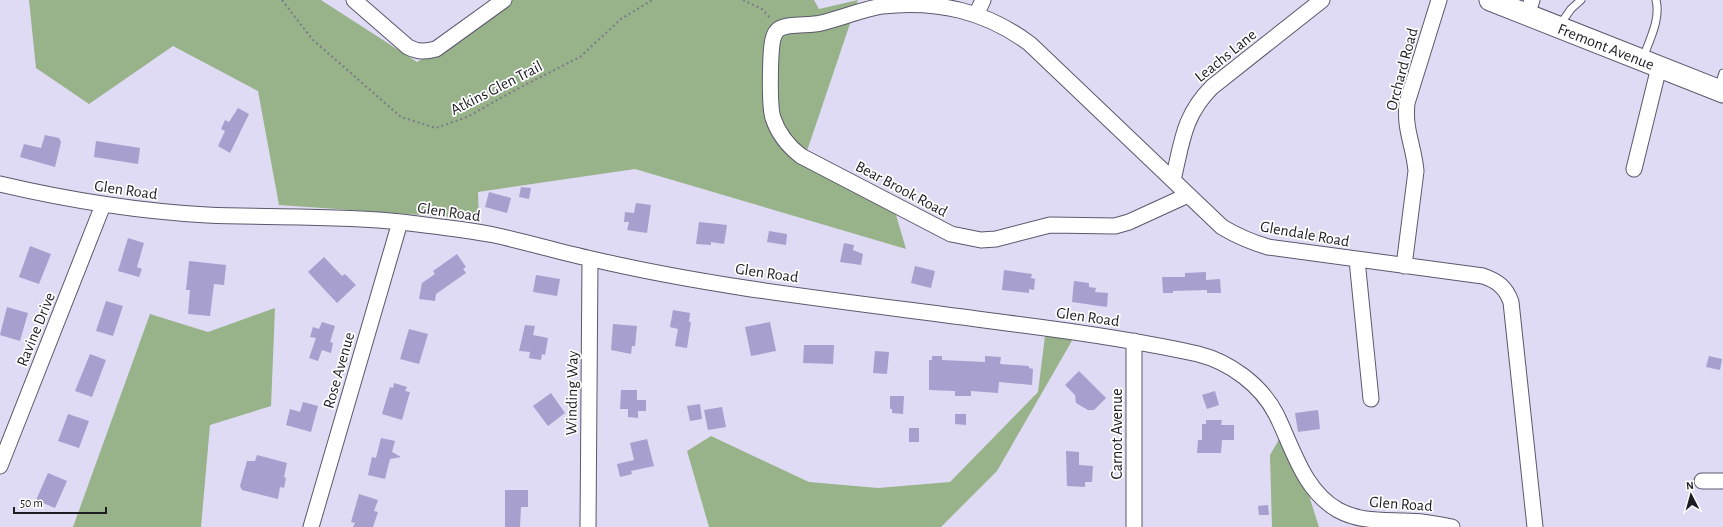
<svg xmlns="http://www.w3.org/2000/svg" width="1723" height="527" viewBox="0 0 1723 527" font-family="'Alegreya Sans',sans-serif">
  <rect width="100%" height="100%" fill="#dfdbf4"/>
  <path fill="#98b389" d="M29 0H321L417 62 500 12 506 0H814L819 9 858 0 807 151 891 198 906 249 635 169 478 192 479 219 279 205 258 91 173 46 89 104 36 68Z
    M275 308 271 406 210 425 201 527H73L150 314 208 332Z
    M1046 328 1077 332 997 471 941 527H709L687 451 711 436 809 482 878 488 950 482 1038 392Z
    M1284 431 1298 461 1319 527H1272L1270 455Z"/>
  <path fill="#a79fcd" d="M238 108 249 114 230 153 218 146 225 131 221 129 225 120 229 122Z
    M45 135 59 138 61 142 55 167 20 157 24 144 41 148Z
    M96 141 140 148 138 164 94 157Z
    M521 187 531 188 529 199 519 197Z
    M489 192 511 198 507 213 485 207Z
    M636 203 651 205 647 233 627 230 629 222H624L625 212 634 213Z
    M699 222 727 225 724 244 711 242V245L696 244Z
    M769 231 787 234 786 245 767 242Z
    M128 238 144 243 137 267 142 269 139 277 118 271Z
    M844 243 854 245 853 250 863 254 861 265 840 262Z
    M30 246 51 254 39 284 19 277Z
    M457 254 466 267 463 269 466 273 436 294 435 301 419 299 422 283 435 274 433 271Z
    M324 257 342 276 345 274 356 285 337 303 308 272Z
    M189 261 226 265 224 285 214 284 210 316 188 314 190 290H186Z
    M915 266 935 271 931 288 911 283Z
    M1004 270 1032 274 1031 278 1035 279 1034 290 1029 289V293L1002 290Z
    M1206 272V280L1220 279 1221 293H1207V290L1173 291V293H1163L1162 277H1185V273Z
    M536 275 560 279 557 296 533 292Z
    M1074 281 1089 283V287L1096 288 1095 292 1108 293 1107 307 1072 302Z
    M106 301 123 306 113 336 96 331Z
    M7 307 28 313 20 341 0 335Z
    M673 310 690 313 689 322H691L687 348 675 346 678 329 670 327Z
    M322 322 335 326 330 342 333 343 331 353 322 350 318 361 309 358 316 338 310 337 313 327 319 329Z
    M770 322 776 351 751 356 745 327Z
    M613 324 637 326 635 346H632L631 354 611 350Z
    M525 325 535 326 533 335 548 338 545 355 542 354 541 360 529 358 530 352 519 351Z
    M409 329 428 334 419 364 400 359Z
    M804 345H834L833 364 803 363Z
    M875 351 889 352 887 374 873 373Z
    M90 354 106 360 92 397 75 391Z
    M932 356H942V360L985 362V356L1001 357 1000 364 1029 366V368L1033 369 1032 385 999 382 998 393 971 391V396H955V391L929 390V360H932Z
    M1709 356 1722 359 1720 370 1706 367Z
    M1079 371 1106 398 1094 410H1088L1076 403 1075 395 1065 385Z
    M394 383 407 387 405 391 410 392 402 420 382 414 390 387 393 388Z
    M621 390H637V400H646V411H638V418L628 417V409H620Z
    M1215 391 1219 405 1207 409 1202 395Z
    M551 393 565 413 548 426 533 406Z
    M890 396H904L903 414 892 413V409H890Z
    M303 402 318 406 311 432 286 425 290 409 300 412Z
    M700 404 702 419 690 421 687 406Z
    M722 407 726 427 708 430 704 410Z
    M1318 410 1320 429 1298 432 1295 413Z
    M68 414 89 421 79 448 58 441Z
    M955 414H966V425L955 424Z
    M1206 420H1222L1221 425H1234V440H1222L1221 453H1197L1198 440H1202V424H1206Z
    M909 428H919V442H909Z
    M381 438 395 441 392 452 401 457 390 459 385 479 368 475 372 457 376 458Z
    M647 439 654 466 631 471 632 474 620 477 617 464 634 460 630 443Z
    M1066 451 1079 452V465L1093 466 1092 482H1085V487L1067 486Z
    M257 455 287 463 284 477 286 478 284 488 280 487 278 499 242 490 240 486 247 461H255Z
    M48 473 67 481 55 508 36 500Z
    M505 490H528V507H521L520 527H505Z
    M359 494 378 500 374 511 378 512 373 527H353L355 523 351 522Z
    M1268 505 1269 515H1259L1258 506Z"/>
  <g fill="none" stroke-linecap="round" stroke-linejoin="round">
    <g stroke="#5b586d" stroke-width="9">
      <path id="lane" d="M1559 26 1571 9 1581 0
        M1643 58C1649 41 1661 19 1656 0
        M1718 88 1723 73"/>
    </g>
    <g stroke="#5b586d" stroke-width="17">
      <path id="street" d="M354 0 408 47C418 52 425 52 436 49L504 0
        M977 13 983 0
        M1527 15 1532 0
        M1634 169 1659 67
        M1173 180C1182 143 1183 116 1212 87L1322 0
        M0 184C68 200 137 211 207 215 272 218 337 215 401 222 432 226 464 229 494 235 527 242 559 252 592 259 643 271 693 280 745 288 832 301 919 311 1007 323 1071 331 1135 340 1198 354 1230 362 1261 385 1276 414 1293 448 1303 490 1338 510 1360 522 1382 520 1406 521 1422 521 1437 524 1452 527
        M1188 195 1129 222 1115 226 1050 225 996 239 981 240 951 234 801 156C788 146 778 133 773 118 769 106 770 51 773 39 774 35 776 31 779 29 788 23 810 26 821 23 841 18 861 10 882 6 938 0 986 11 1030 44L1222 227C1237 236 1251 242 1268 247L1483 276C1498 281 1506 288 1511 302L1535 527
        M1357 260 1371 399
        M1404 266 1416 171C1414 146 1404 130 1407 103L1439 0
        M1134 341V527
        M0 466 103 205
        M1702 481H1723
        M311 527 400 222
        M588 527 590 259"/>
    </g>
    <g stroke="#5b586d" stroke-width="23">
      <g id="secondary">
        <path id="s1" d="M1490 0 1723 92"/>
      </g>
    </g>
    <path stroke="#7c7a8a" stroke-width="2" stroke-dasharray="2 3" stroke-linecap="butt" d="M282 0 312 39 401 117 436 128 467 117 517 89 580 57 621 19 652 0
      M743 0 762 9 771 19"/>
    <use href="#lane" stroke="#fff" stroke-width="7"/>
    <use href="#street" stroke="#fff" stroke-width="15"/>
    <use href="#secondary" stroke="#fff" stroke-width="21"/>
  </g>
  <g text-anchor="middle" stroke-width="3.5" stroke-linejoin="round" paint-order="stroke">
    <g font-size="16" fill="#1d1c24" stroke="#fff">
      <text dy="6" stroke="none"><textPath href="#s1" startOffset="125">Fremont Avenue</textPath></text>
      <text transform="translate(1225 55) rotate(-39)" y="6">Leachs Lane</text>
      <text transform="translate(1401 69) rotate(-75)" y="6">Orchard Road</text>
      <text transform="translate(496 87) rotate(-27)" y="6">Atkins Glen Trail</text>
      <text transform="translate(902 188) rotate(28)" y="6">Bear Brook Road</text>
      <text transform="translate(126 189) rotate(8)" y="6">Glen Road</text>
      <text transform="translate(449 211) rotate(8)" y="6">Glen Road</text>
      <text transform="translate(1305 233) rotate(10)" y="6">Glendale Road</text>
      <text transform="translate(767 272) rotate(8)" y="6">Glen Road</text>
      <text transform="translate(1088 316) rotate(8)" y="6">Glen Road</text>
      <text transform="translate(35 329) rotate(-68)" y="6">Ravine Drive</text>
      <text transform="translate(338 370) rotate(-74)" y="6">Rose Avenue</text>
      <text transform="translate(571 393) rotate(-89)" y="6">Winding Way</text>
      <text transform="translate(1116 434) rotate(-90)" y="6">Carnot Avenue</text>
      <text transform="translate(1401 503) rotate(4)" y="6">Glen Road</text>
    </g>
  </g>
  <g transform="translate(1691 495) rotate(354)" stroke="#ffffff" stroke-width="3" paint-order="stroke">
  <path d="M0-3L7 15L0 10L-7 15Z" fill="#1d1c24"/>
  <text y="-6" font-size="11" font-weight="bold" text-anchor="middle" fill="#1d1c24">N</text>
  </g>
  <path d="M14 507v6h92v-6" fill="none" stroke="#1d1c24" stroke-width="2"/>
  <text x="20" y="507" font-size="12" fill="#1d1c24" stroke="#ffffff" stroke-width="3" paint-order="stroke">50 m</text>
</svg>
